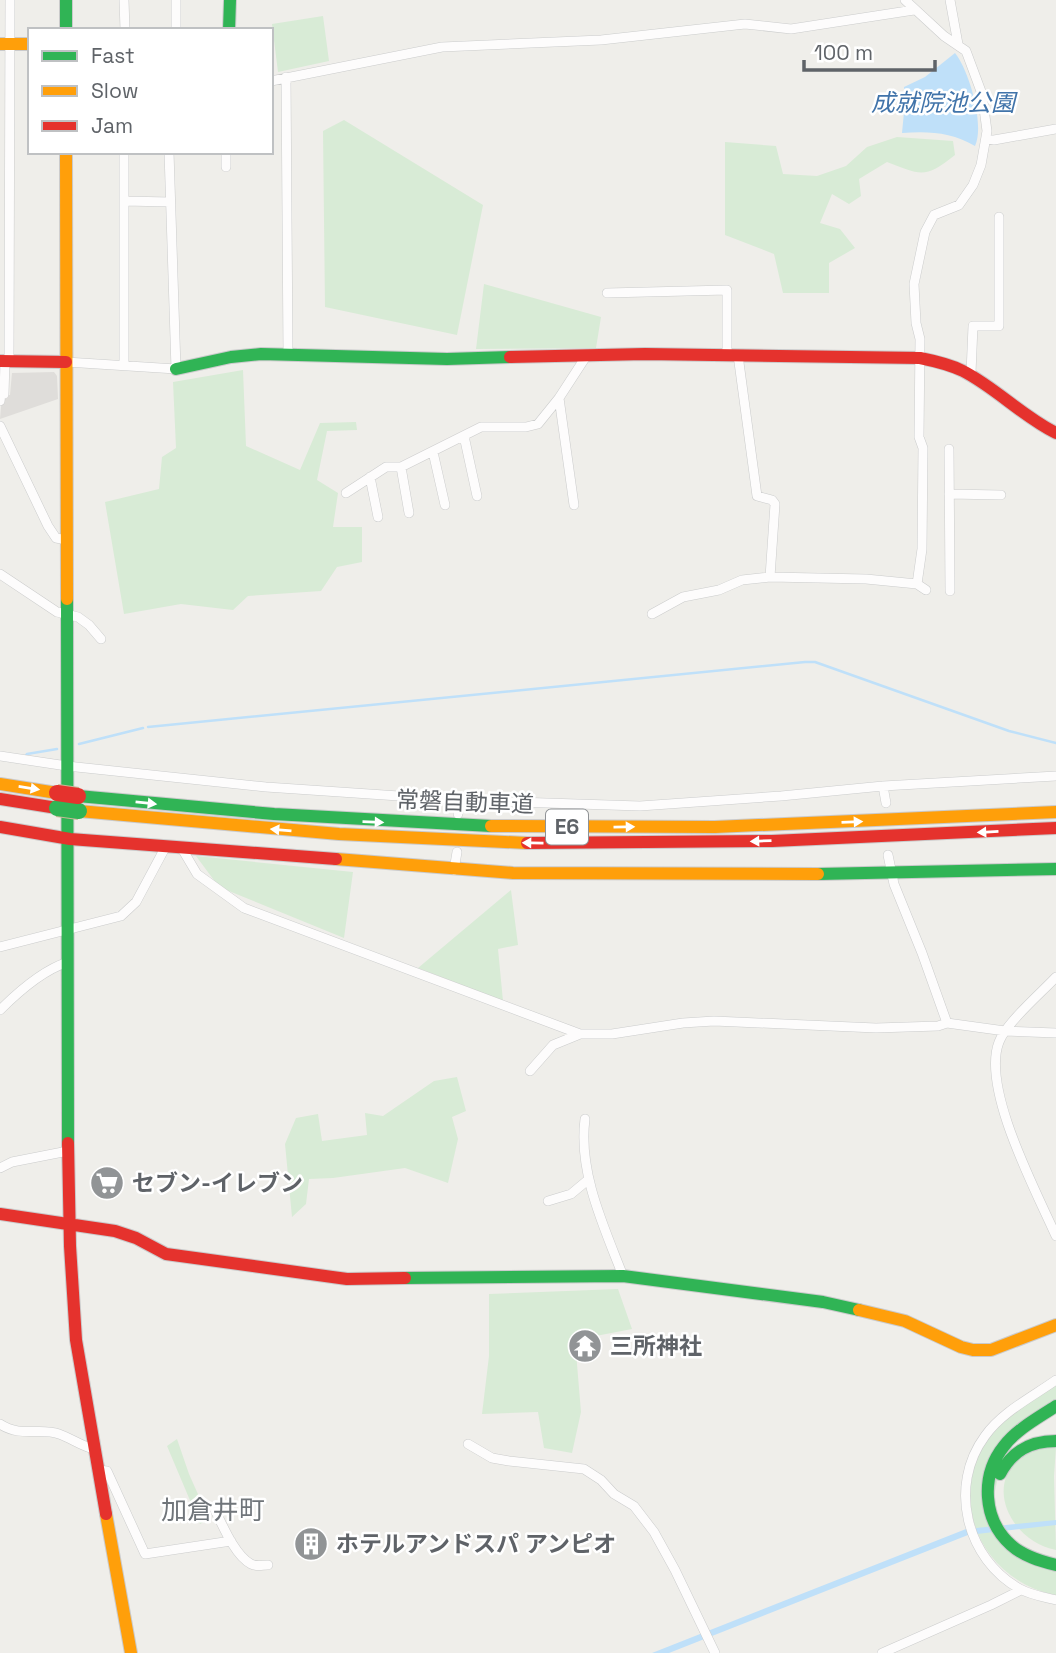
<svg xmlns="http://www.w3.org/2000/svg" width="1056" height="1653" viewBox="0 0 1056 1653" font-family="'Space Grotesk','Noto Sans JP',sans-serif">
  <rect width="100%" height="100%" fill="#efeeea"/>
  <path fill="#dfddda" d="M54 372 57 376 58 399 0 419 2 395H10L12 373Z"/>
  <path fill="#d8ebd6" d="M323 16 329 61 278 72 272 24Z
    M344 120 483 205 457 335 325 307 323 131Z
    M897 137 953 141 955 155C925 179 921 175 887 162L859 179 861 196 849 204 832 194 820 223 840 229 855 248 829 263V293H783L774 254 725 235V142L776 146 783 174 817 176 846 166 867 147Z
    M484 284 601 317 596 348 476 349Z
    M243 370 246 446 300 470 320 423 356 422 357 430 327 431 317 480 338 493 333 527H362V562L337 567 321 591 248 596 233 610 181 604 124 614 105 502 159 489 162 457 176 448 173 382Z
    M196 856 353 872 344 938 219 887Z
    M511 890 518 945 498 949 503 1001 418 968Z
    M457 1077 466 1111 452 1117 458 1139 448 1183 405 1168 333 1178 309 1179 306 1204 292 1217 285 1144 296 1118 318 1114 322 1141 367 1135 365 1113 383 1116 434 1081Z
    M618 1289 632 1329 575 1340 581 1412 572 1453 544 1448 538 1412 482 1414 489 1356V1294Z
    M1056 1385V1401L1007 1435 988 1524 1056 1570V1595C998 1584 959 1530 973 1472 975 1464 977 1453 981 1446 998 1420 1031 1402 1056 1385Z
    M177 1439 189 1474 209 1519 200 1524 167 1446Z
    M1056 1447 1054 1476 1056 1550C1009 1541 980 1479 1029 1452 1036 1448 1048 1448 1056 1447Z"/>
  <path fill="#bfe0f9" d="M955 53C969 70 985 125 975 146 952 132 928 131 902 133L904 112 900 93 904 92V87L925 77Z
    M1056 1520V1525L968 1535 669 1653H652L966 1529Z"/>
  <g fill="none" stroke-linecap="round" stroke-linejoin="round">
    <path stroke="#bfe0f9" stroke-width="2.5" d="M148 727 805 662H815L1009 731 1056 743
      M79 744 143 728
      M25 757 27 754 57 749"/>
    <g stroke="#cbcccc" stroke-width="10">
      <path id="street" d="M124 0 125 30
        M905 0 944 36 966 51 982 94 987 131 981 165 973 185 959 205 934 215 925 232 914 284 916 323 920 339 919 437 923 448 922 549 917 584
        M950 0 958 44
        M176 30V0
        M286 77 288 354
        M271 81 442 47 601 40 745 24 791 29 914 10
        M986 139 994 140 1056 129
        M124 152V365
        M226 152V167
        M124 201 170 202
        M607 293 727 290V355
        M738 355 757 496 772 500 775 504 770 577
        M9 361 10 0
        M66 362 176 369 169 152
        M971 373 973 326H999V217
        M0 401 1 394H4L5 361
        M0 426 48 526 56 538 67 540
        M464 436 477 496
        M949 449 950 591
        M433 452 445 505
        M401 467 409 513
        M370 477 378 517
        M346 493 386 467H401L481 427H526L538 424 559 398
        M949 494 1001 495
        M574 505 559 398 587 355
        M0 574 57 612 78 617 89 625 101 639
        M652 614 683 597 719 590 742 580 770 577 866 579 917 584 926 590
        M0 756 67 766 266 787 458 800 640 806 781 796 883 786 1056 776
        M883 786 886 803
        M458 800V814
        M181 847 197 874 244 908 580 1034H612L683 1023 714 1021 876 1028 938 1026 947 1023
        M888 855 894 884 922 953 947 1023 1005 1031 1056 1033
        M454 870 457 852
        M0 947 121 916 136 902 166 846
        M1056 977C1041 993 1006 1023 999 1042 981 1088 1036 1191 1056 1236
        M0 1010C18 992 43 970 68 962
        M530 1071 553 1045 580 1034
        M585 1119C578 1172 604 1227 623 1276
        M0 1168 12 1162 68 1151
        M548 1201 571 1194 589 1179
        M1056 1380C1032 1397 1002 1412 985 1436 948 1486 966 1559 1020 1589 1031 1595 1044 1597 1056 1600
        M0 1424C21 1438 40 1427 59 1434 71 1438 81 1446 94 1449
        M468 1444 492 1458 509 1461 584 1469 601 1480 614 1494 634 1506 654 1532 675 1570 715 1653
        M98 1470 107 1471 145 1554 231 1541
        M214 1508C222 1524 235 1556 251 1564 257 1567 262 1565 268 1565
        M882 1653 991 1605 1021 1590"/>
    </g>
    <g stroke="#cacacb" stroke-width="14">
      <path id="fast" d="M66 0V30
        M229 30 230 0
        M176 369 231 357 261 354 447 359 510 357
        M67 599 68 1143
        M78 796 274 814 491 826
        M818 874 1056 869
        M405 1278 623 1276 823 1302 859 1310
        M1056 1406C1038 1418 1017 1429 1004 1446 980 1476 983 1520 1011 1545 1023 1556 1040 1561 1056 1565
        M1000 1474C1012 1451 1030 1441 1056 1441"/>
    </g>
    <g stroke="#cacacb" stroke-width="14">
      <path id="slow" d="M0 44H30
        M66 152 67 599
        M0 784 57 793
        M79 811 339 834 527 843
        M491 826 715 827 1056 812
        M336 859 513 873 818 874
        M859 1310 905 1321 961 1347 973 1350H991L1056 1325
        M106 1514 131 1653"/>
    </g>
    <g stroke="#cacacb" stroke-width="14">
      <path id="jam" d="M510 357 645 354 920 358C935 361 949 364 963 371 996 388 1022 416 1056 433
        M0 361 66 362
        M0 799 57 808
        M0 827 70 839 336 859
        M527 843 772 841 1056 828
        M68 1143 70 1246 76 1340 106 1514
        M0 1214 115 1231 136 1238 166 1254 347 1279 405 1278"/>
    </g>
    <use href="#street" stroke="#fdfcfc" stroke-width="9"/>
    <use href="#fast" stroke="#30b455" stroke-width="12"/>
    <use href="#slow" stroke="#ff9f0a" stroke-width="12"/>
    <use href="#jam" stroke="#e5322d" stroke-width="12"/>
    <g stroke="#c8b996" stroke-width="18" stroke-linecap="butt">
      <path id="fast-bridge" d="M57 808 79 811"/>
    </g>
    <g stroke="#c8b996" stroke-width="18" stroke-linecap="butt">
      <path id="jam-bridge" d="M57 793 78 796"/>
    </g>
    <use href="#fast-bridge" stroke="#30b455" stroke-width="16"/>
    <use href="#jam-bridge" stroke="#e5322d" stroke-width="16"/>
  </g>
  <defs><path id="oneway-solid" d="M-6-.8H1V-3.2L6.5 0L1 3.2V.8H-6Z" transform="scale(1.75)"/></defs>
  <g fill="#fff">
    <use href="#oneway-solid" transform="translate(29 788) rotate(9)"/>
    <use href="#oneway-solid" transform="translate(146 803) rotate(6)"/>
    <use href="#oneway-solid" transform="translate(373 822) rotate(2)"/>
    <use href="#oneway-solid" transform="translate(852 822) rotate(-2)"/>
    <use href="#oneway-solid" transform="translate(624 827) rotate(-1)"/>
    <use href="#oneway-solid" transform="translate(281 830) rotate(-175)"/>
    <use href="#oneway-solid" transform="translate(988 832) rotate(177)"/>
    <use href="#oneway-solid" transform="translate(761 841) rotate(178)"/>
    <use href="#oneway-solid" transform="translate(533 843) rotate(-179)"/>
  </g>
  <defs>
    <g id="supermarket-disc" transform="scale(1.75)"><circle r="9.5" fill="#919496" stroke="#fff"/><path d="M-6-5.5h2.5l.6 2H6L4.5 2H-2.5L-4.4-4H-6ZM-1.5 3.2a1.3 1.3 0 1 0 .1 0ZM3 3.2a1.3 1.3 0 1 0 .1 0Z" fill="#fff"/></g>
    <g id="temple-disc" transform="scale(1.75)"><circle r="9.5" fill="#919496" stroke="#fff"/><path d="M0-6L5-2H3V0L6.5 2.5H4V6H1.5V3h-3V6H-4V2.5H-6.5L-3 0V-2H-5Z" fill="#fff"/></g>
    <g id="building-disc" transform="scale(1.75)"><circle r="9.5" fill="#919496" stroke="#fff"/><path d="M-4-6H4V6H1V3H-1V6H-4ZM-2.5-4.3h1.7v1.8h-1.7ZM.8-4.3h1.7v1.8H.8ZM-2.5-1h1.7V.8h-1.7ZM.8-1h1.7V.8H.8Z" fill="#fff"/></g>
  </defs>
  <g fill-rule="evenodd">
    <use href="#supermarket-disc" x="107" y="1183"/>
    <use href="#temple-disc" x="585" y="1346"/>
    <use href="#building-disc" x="311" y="1544"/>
  </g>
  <g text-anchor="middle" stroke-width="5" stroke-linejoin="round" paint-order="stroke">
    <rect fill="#fff" stroke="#8f9295" stroke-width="2" x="546" y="809.5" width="42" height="35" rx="5"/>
    <g font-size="21" font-weight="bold" fill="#5f6368">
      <text x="567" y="834">E6</text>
    </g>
    <g font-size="23" fill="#5f6368" stroke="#fff">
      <text transform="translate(465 802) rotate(2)" y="8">常磐自動車道</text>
    </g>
    <g font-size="23" font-weight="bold" fill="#5f6368" stroke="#fff" text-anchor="start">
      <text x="132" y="1191">セブン-イレブン</text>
      <text x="610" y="1354">三所神社</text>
      <text x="336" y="1552">ホテルアンドスパ アンピオ</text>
    </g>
    <g font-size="24" font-style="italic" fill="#4174aa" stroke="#fff">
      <text x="943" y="111">成就院池公園</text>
    </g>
    <g font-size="26" fill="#70757a" stroke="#fff">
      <text x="213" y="1519">加倉井町</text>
    </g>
  </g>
  <rect x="28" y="28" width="245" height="126" fill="#ffffff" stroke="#bfc1c3" stroke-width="2"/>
  <rect x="42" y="51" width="35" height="10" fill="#30b455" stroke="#bfc1c3" stroke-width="2"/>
  <text x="91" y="63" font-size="21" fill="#5f6368">Fast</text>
  <rect x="42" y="86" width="35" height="10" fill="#ff9f0a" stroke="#bfc1c3" stroke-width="2"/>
  <text x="91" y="98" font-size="21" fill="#5f6368">Slow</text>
  <rect x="42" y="121" width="35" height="10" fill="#e5322d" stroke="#bfc1c3" stroke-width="2"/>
  <text x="91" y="133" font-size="21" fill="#5f6368">Jam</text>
  <path d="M804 60v10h131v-10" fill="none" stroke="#5f6368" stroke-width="3.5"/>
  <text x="814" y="60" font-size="21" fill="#5f6368" stroke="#ffffff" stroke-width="5" paint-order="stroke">100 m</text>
</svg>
